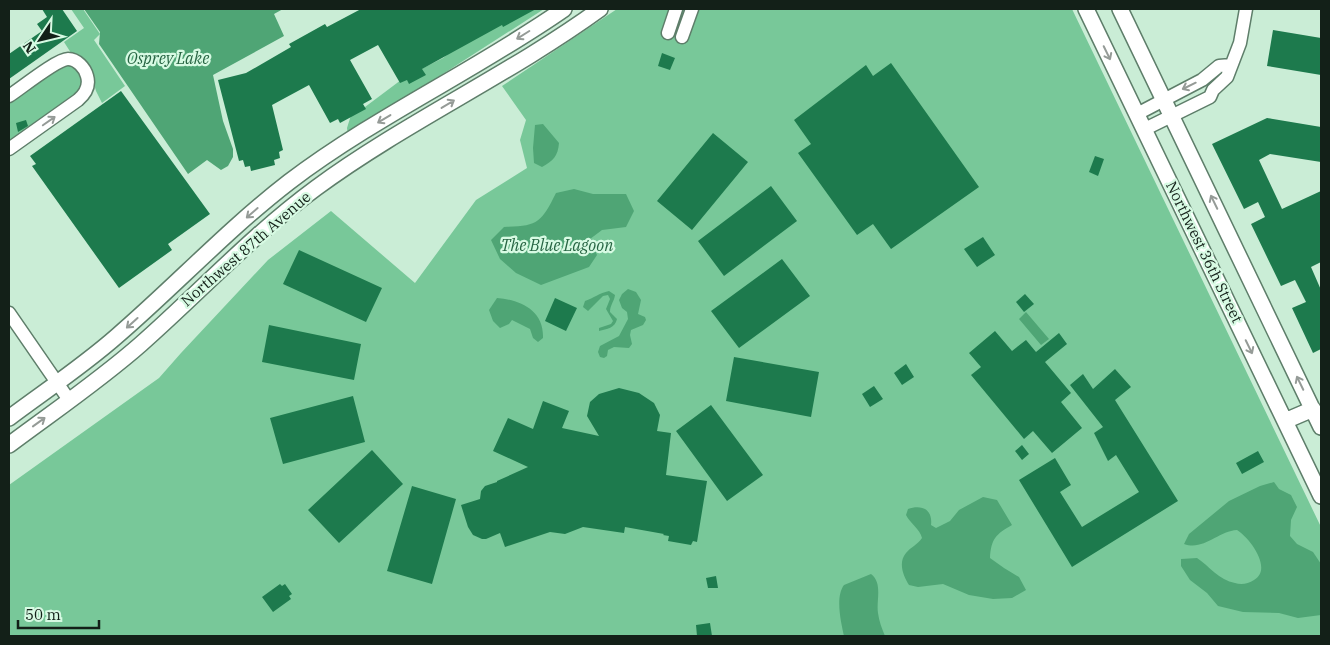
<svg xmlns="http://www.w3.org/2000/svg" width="1330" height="645" viewBox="0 0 1330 645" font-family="'IBM Plex Serif',serif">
  <rect width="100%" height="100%" fill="#caedd6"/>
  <path fill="#78c899" d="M71 9H83L100 34 94 40 125 86 102 103 96 91 92 77 71 53 64 42 84 28Z
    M517 9H544L348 135 347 128 351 115 361 110 405 77 443 58 491 21Z
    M617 9H1072L1321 527V636H9V485L159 378 181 353 268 260 331 211 415 283 476 200 527 168 520 140 526 120 502 86Z
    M61 65H71L81 72 83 90 9 144V102Z"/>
  <path fill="#4fa575" d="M84 9H283L274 14 284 36 213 75 223 121 233 149V157L228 166 221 170 207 160 188 174 99 44 100 32Z
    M543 124 559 143C558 156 553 161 542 167L534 163 533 148 535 125Z
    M574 189 593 194H626L634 211 626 227 602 230 590 239 597 255 589 267 541 285 516 273 500 259 491 240 504 227C538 226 541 223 556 193Z
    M628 289 636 292 641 300 638 314 645 317 646 320 643 325 631 330 630 335 632 344 629 348 614 347 608 350 607 356 604 358 600 357 598 352 600 346 619 336 628 319 627 312 622 308 619 300 622 294Z
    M609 291 615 295C614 302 610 305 610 312L617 319C615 328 607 329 599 331V328L611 324 613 321 606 309 610 299 608 295 603 296 588 311 583 307 585 301C594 298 599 293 609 291Z
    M497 298C520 300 544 310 543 338L538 342 533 338 530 329 512 320 509 324 500 328 493 321 489 310Z
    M1026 312 1049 339 1041 345 1019 319Z
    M1274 482 1279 489 1291 495 1297 507 1291 520 1290 536 1297 544 1313 552 1321 564V615L1298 618 1279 613 1243 612 1218 606 1207 593 1190 580 1181 566V559L1197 558C1209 566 1219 580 1235 583 1241 585 1248 584 1254 580 1273 569 1250 538 1237 530 1218 531 1204 551 1184 544L1189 534 1229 501 1260 486Z
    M983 497 997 500 1012 525C996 534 991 539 990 558L1004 568 1019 577 1026 590 1012 598 993 599 969 595 943 584 918 587 909 585C903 576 898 562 906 553 911 547 917 545 922 538 920 529 910 523 906 515L908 509C921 504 933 509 931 525L936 528 950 521 959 510Z
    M871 574C883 583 876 601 878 613 879 621 882 629 885 636H844C841 622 835 597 844 585Z"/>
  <path fill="#1d7a4d" d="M42 9H62L77 31 9 79V54L42 31 37 24 47 17Z
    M361 9H536L503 27 502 25 422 69 426 75 409 84 407 80 400 83 378 45 350 60 372 99 363 104 366 109 340 123 338 119 330 123 309 85 272 105 283 150 279 152 280 158 274 160 275 165 251 171 250 166 245 167 243 160 239 161 218 80 246 73 291 47 289 44 325 24 327 27Z
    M1273 30 1321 38V75L1267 66Z
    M662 53 675 58 670 70 658 66Z
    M891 63 979 187 891 249 873 224 857 235 798 153 811 144 794 120 866 65 873 76Z
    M121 91 210 214 168 244 172 250 119 288 32 166 36 164 30 156Z
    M1267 118 1321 127V162L1270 154 1259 160 1282 209 1321 191V262L1311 267 1321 290V349L1313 353 1292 308 1306 302 1295 280 1281 286 1251 224 1265 217 1258 202 1244 209 1212 144Z
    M26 120 28 126 18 132 16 123Z
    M713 133 748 162 692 230 657 201Z
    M1095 156 1104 159 1098 176 1089 172Z
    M771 186 797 221 724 276 698 241Z
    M983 237 995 255 977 267 964 249Z
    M299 250 382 288 366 322 283 284Z
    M782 259 810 296 739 348 711 311Z
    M1025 294 1034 304 1024 312 1016 302Z
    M555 298 577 308 566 331 545 321Z
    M269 325 361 344 354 380 262 362Z
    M995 331 1012 351 1026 340 1036 352 1059 333 1067 344 1045 362 1071 393 1061 402 1082 428 1052 453 1033 431 1024 439 971 375 981 367 969 353Z
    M734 357 819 372 811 417 726 401Z
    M906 364 914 377 902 385 894 373Z
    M1115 369 1131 387 1115 400 1178 501 1072 567 1019 480 1055 458 1071 485 1060 492 1082 527 1139 492 1116 455 1108 461 1094 433 1103 427 1070 385 1083 374 1093 389Z
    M874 386 883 399 870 407 862 394Z
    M619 388 639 393 654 403 660 415 657 431 671 433 666 475 707 481 697 542 693 541 691 545 668 541 669 536 663 535 664 534 625 527 624 533 583 527 565 534 550 532 505 547 500 533 486 539H482L473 535 468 527 461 505 480 499 481 491 485 486 497 482V481L528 467 493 451 508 418 533 429 543 401 569 411 562 428 599 436 587 416 590 402 599 394Z
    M353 396 365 442 283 464 270 418Z
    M711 405 763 475 727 501 676 431Z
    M1022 445 1029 454 1022 460 1015 451Z
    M372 450 403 484 339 543 308 510Z
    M1258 451 1264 462 1242 474 1236 463Z
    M412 486 456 499 432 584 387 571Z
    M716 576 718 588H708L706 578Z
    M280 584 282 586 285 584 292 594 289 596 291 599 273 612 262 597Z
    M710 623 712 636H697L696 625Z"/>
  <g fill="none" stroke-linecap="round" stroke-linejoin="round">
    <g stroke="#5e7e6a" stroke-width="15">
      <path id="minor" d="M668 33 676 9
        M682 37 692 9
        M9 96C20 89 57 59 68 59 77 59 85 68 87 76 90 86 85 94 78 100L9 149
        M1137 114 1202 80 1219 66 1231 65
        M1145 129 1210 97 1213 90 1227 77 1240 43 1246 9
        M9 313 69 400"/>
    </g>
    <g stroke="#5e7e6a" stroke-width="18">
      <path id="major" d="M1086 9 1321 496
        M1120 9 1321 427
        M9 418C45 391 83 366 117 336 175 286 228 229 289 182 376 116 475 71 564 9
        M1285 421 1313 409
        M9 445C53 412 99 381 141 344 200 292 252 235 316 188 406 122 509 75 600 9"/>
    </g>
    <use href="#minor" stroke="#fff" stroke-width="12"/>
    <use href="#major" stroke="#fff" stroke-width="15"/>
  </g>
  <defs><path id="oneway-shaft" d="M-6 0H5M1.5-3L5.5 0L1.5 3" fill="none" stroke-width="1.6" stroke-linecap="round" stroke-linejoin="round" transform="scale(1.25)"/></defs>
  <g stroke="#959b97">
    <use href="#oneway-shaft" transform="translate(523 35) rotate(148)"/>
    <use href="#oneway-shaft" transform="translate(1107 53) rotate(64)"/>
    <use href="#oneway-shaft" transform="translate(1189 86) rotate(154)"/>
    <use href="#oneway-shaft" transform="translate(448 104) rotate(-31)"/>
    <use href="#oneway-shaft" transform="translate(384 119) rotate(149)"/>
    <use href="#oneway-shaft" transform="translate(49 121) rotate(-35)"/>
    <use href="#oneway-shaft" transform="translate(1214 202) rotate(-116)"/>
    <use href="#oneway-shaft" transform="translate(252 213) rotate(139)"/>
    <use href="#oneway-shaft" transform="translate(132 323) rotate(138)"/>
    <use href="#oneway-shaft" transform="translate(1249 347) rotate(64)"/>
    <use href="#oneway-shaft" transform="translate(1300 383) rotate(-116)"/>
    <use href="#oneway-shaft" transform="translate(39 422) rotate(-36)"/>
  </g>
  <g text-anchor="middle" stroke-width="4.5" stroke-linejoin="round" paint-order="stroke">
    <g font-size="15" fill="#132018" stroke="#d7fae3">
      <text transform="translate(246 249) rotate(-41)" y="5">Northwest 87th Avenue</text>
      <text transform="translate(1204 252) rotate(64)" y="5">Northwest 36th Street</text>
    </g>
    <g font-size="16" font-style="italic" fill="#276543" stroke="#d7fae3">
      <text x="168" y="64">Osprey Lake</text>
      <text x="557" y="251">The Blue Lagoon</text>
    </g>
  </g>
  <rect width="1330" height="645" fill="none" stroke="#132018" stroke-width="20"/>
  <g transform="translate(40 40) rotate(235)" stroke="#d7fae3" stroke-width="4" paint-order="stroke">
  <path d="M0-4L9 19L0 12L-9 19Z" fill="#132018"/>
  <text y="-8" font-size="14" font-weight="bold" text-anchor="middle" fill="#132018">N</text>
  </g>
  <path d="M18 620v8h81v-8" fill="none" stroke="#132018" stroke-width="2.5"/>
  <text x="25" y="620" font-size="15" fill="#132018" stroke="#d7fae3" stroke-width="4" paint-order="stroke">50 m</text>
</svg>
